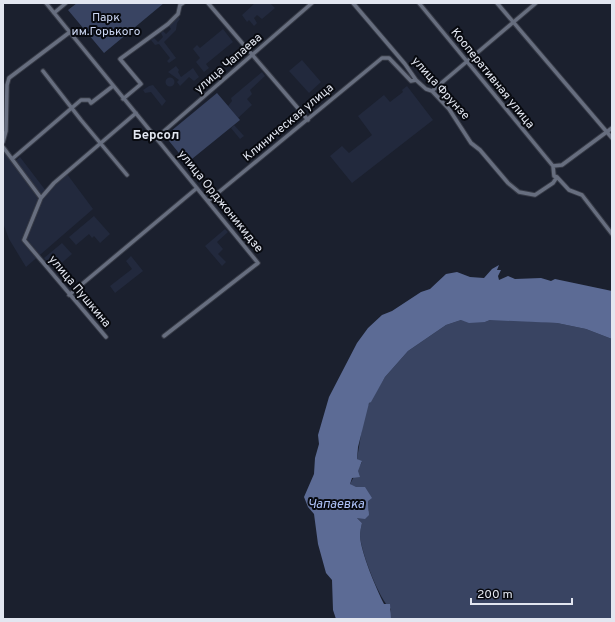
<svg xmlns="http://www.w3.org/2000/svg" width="615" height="622" viewBox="0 0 615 622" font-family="Overpass,sans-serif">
  <rect width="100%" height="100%" fill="#1b202e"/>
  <path fill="#22293d" d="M255 3H270L275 8 262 19 257 15 254 18 257 23 254 26 249 20 247 22 242 15Z
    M178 16 180 19 177 23 176 30 164 42 176 58 169 63 167 61 170 58 159 44 155 45 151 40 154 38 158 42 163 37 161 33 163 31 166 34 171 29 168 24Z
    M223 29 233 42 206 64 209 68 204 72 196 62 200 58 193 49 197 45 200 48Z
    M302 60 321 82 309 93 289 71Z
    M176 66 179 70 178 72 181 77 193 68 199 77 194 81 189 77 180 86 177 82 179 80 168 72Z
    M262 72 265 76 250 90 252 94 247 99 252 105 238 118 228 106 232 101 231 98Z
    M165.5 82a4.5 4.5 0 1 1 9 0a4.5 4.5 0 1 1-9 0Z
    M153 85 166 101 162 106 151 92 145 93 143 90 149 86Z
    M407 86 433 120 352 183 330 156 342 146 349 153 372 135 358 116 384 95 390 102 403 92 402 90Z
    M234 125 244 136 240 139 231 128Z
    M3 148 13 163 20 157 46 191 67 174 93 209 26 267 9 239 3 223Z
    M94 216 110 234 100 243 94 236 92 238 89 234 76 245 69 237Z
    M225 229 228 232 217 242 223 249 218 254 226 262 222 266 205 246Z
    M62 243 72 254 57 267 52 262 49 264 44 258Z
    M131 256 143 271 115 293 110 286 132 269 126 261Z"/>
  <path fill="#394462" d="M77 3H164L104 53 68 10Z
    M217 93 240 120 187 163 165 136Z
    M461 320 485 322 490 320H513L557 323 586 329 612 339V619L389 618 391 609C379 600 361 551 360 536 360 532 361 527 362 523L357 518 369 511 368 501 350 484 362 462 357 459 365 410 385 377 408 351 446 325Z"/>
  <path fill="#5c6b95" d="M499 265 497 270H501L498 276 499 280 508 276 515 279 541 278 551 281 555 279 612 291V339L586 329 557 323 490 320 485 322 469 323 461 320 446 325 408 351 385 377 371 402 369 403 358 447 357 459 362 461 358 471 360 477 352 478 350 484 356 487H365L372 498 368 501 369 515 365 519 357 518 362 523C361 527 360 532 360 536 361 553 376 588 384 604H390L391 619H336L333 610 332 580 326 573 318 544 314 514 308 507 304 497 314 474 315 458 319 444 318 435 329 397 357 343 368 328 382 315 392 311 421 292 430 289 446 274 457 272 470 277 484 278 492 269Z"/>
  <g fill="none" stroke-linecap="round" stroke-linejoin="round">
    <g stroke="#363a46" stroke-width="5.5">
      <path id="minor" d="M46 3 258 263 164 336
        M208 3 308 120
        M353 3 405 64 416 80 426 89 432 91 449 109 471 143 480 150 508 183 519 192 535 195 553 183 557 177 554 176 553 166 562 165 612 128
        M419 3 553 166
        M497 3 612 138
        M54 13 66 3
        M43 71 81 120 127 175
        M432 91 536 3
        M123 99 141 84 120 59 168 24 178 14 180 5 183 3
        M156 138 312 3
        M3 142 6 131 7 85 9 78 70 32
        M3 147 41 198 24 240 106 337
        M12 159 81 100H89L91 103 113 86
        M557 177 569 190 582 195 612 234
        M41 198 54 183 136 113
        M208 201 382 58H389L411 81 416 80
        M69 295 197 188"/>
    </g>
    <use href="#minor" stroke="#676e7f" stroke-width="3.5"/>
  </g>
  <g text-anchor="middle" stroke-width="4" stroke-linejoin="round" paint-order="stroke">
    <g font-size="12" fill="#ccd7f3" stroke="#080a10">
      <text x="106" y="21">Парк<tspan x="106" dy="14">им.Горького</tspan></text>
    </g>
    <g font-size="12" fill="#e2e6f0" stroke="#080a10">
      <text transform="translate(228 63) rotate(-41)" y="4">улица Чапаева</text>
      <text transform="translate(493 78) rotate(51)" y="4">Кооперативная улица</text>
      <text transform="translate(441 88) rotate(48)" y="4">улица Фрунзе</text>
      <text transform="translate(288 122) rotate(-40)" y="4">Клиническая улица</text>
      <text transform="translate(221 201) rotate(51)" y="4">улица Орджоникидзе</text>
      <text transform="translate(80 291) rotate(50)" y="4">улица Пушкина</text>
    </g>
    <g font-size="13" font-weight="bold" fill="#e2e6f0" stroke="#080a10">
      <text x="156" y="139">Берсол</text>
    </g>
    <g font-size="13" font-style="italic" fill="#adc1f7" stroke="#080a10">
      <text x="336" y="508">Чапаевка</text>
    </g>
  </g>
  <rect width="615" height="622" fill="none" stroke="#e2e6f0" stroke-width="8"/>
  <path d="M471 598v6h101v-6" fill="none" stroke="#e2e6f0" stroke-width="2"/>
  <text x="477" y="598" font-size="12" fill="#e2e6f0" stroke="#080a10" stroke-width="3" paint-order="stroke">200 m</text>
</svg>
